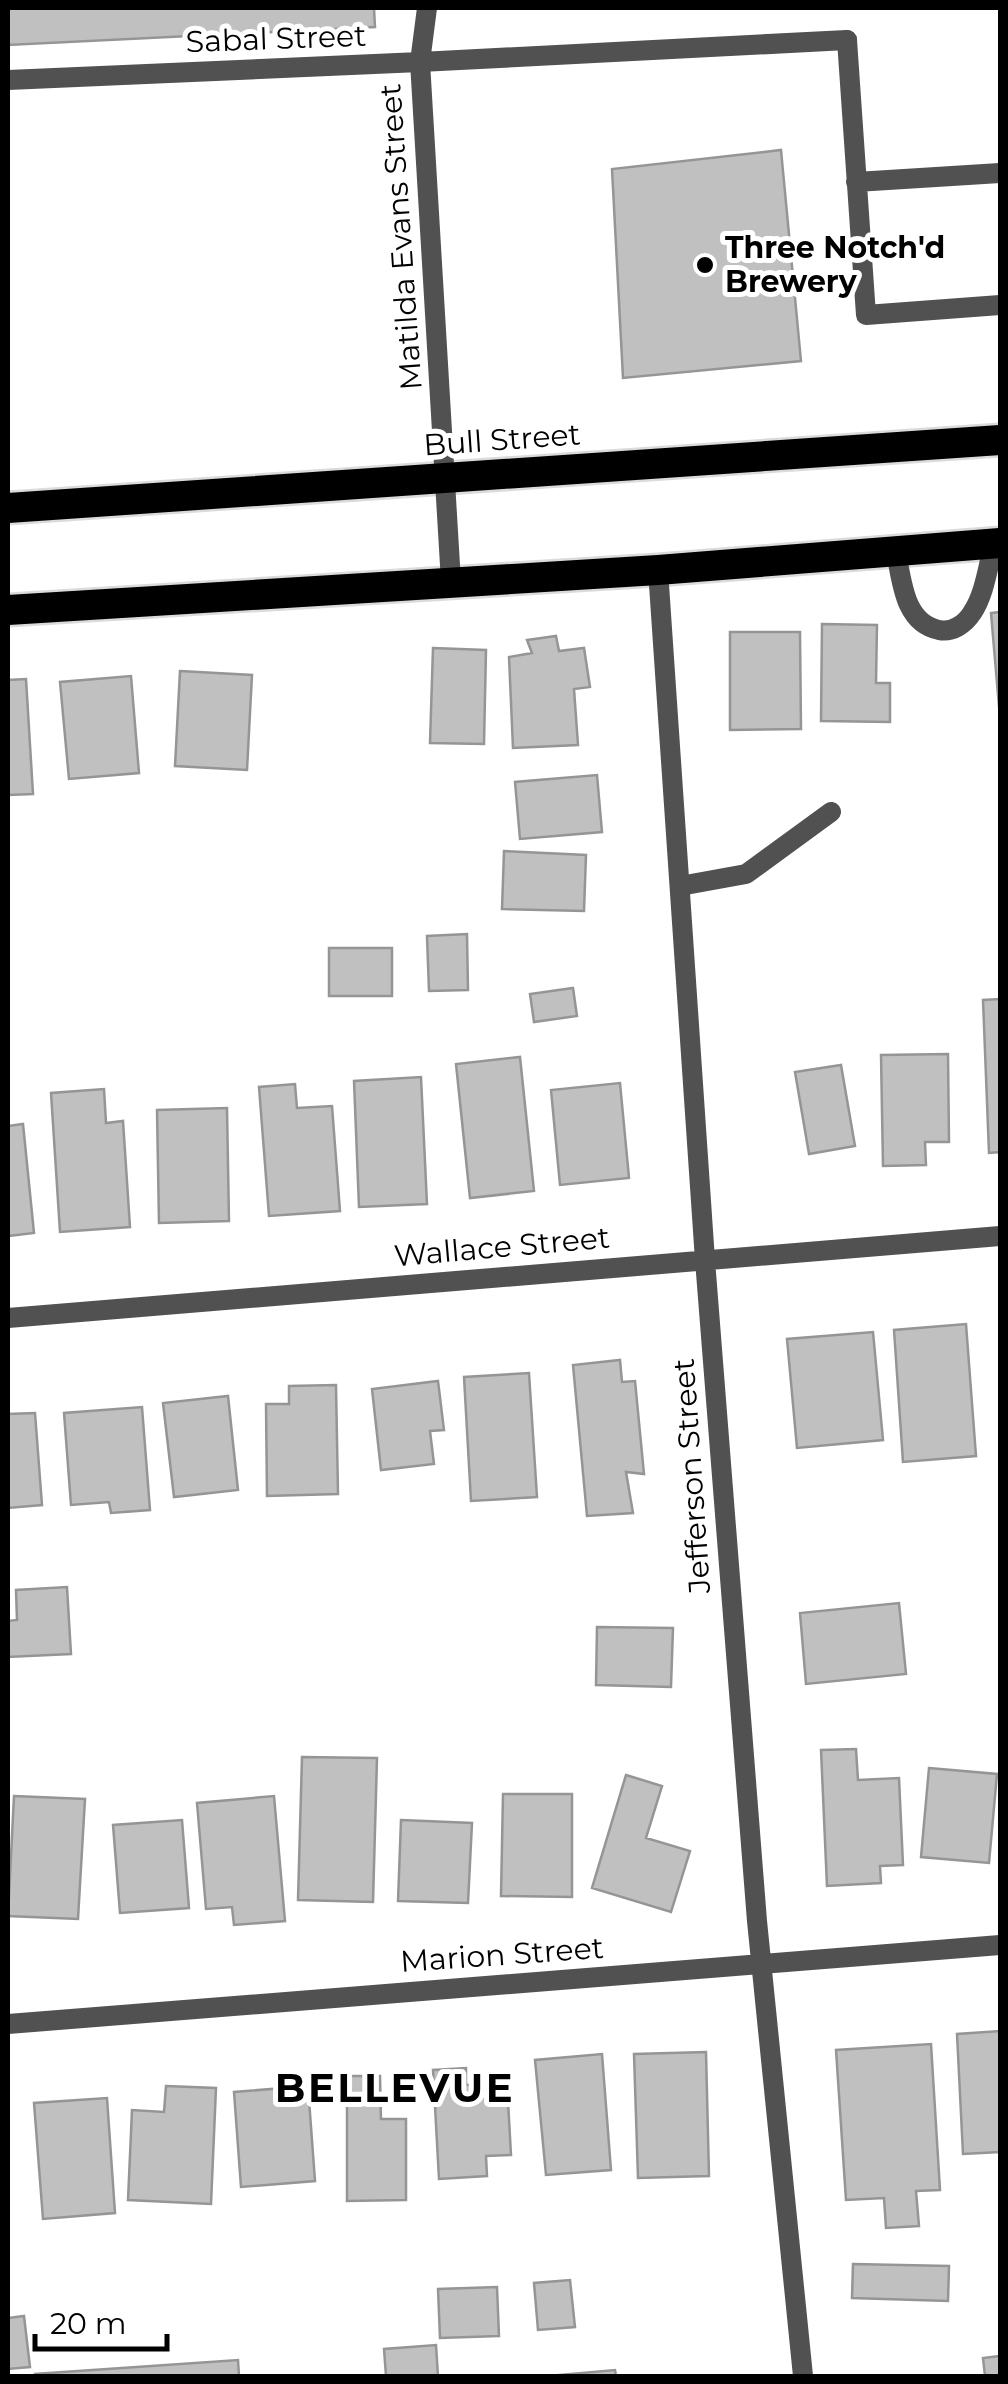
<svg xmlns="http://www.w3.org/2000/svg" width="1008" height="2384" viewBox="0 0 1008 2384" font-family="Montserrat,sans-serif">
  <rect width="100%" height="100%" fill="#fff"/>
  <path fill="#c0c0c0" stroke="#959595" stroke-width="2.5" d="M8 8H374L375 27 8 45Z
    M781 150 801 361 623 378 612 169Z
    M1000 612V718L991 613Z
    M822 624 877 625 876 683H890V722L821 721Z
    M730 632H800L801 729 730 730Z
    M556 636 559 651 584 648 590 687 574 689 578 745 513 748 509 657 532 653 527 640Z
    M433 648 486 650 484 744 430 743Z
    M180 671 252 675 247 770 175 766Z
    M131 676 139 773 69 779 60 682Z
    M26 679 33 794 8 795V680Z
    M597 775 602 832 520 839 515 782Z
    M504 851 586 855 584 911 502 909Z
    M467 934 468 990 429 991 427 936Z
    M329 948H392V996H329Z
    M573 988 577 1016 534 1022 530 994Z
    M1000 999V1152L989 1153 983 1000Z
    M948 1054 949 1142H925L926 1165 883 1166 881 1055Z
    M520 1057 534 1191 470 1198 456 1064Z
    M841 1065 855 1146 809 1154 795 1072Z
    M421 1077 427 1204 359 1207 354 1081Z
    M620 1083 629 1178 560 1185 551 1090Z
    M295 1084 297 1108 332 1106 340 1211 269 1216 259 1087Z
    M104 1089 106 1123 123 1121 130 1227 60 1232 51 1093Z
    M227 1108 229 1221 159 1223 157 1110Z
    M23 1124 34 1233 8 1236V1126Z
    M966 1324 976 1456 903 1462 894 1330Z
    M873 1332 883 1440 797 1448 787 1339Z
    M620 1360 622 1382 635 1381 644 1474 626 1472 633 1513 587 1516 573 1365Z
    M529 1373 537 1497 471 1501 464 1377Z
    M438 1381 444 1430 430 1431 434 1464 381 1470 372 1389Z
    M336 1385 338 1494 267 1496 266 1404H289V1386Z
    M228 1396 238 1490 174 1497 163 1403Z
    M142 1407 150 1510 111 1513 109 1502 71 1505 64 1413Z
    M35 1413 42 1505 8 1508V1414Z
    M67 1587 71 1654 8 1657V1621L17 1620 16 1590Z
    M899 1603 906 1674 806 1684 800 1613Z
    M597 1627 673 1628 671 1687 596 1685Z
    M856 1749 858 1780 899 1778 903 1865 880 1866 881 1883 827 1886 821 1750Z
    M302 1757 377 1758 373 1902 298 1900Z
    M929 1768 997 1774 989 1863 921 1857Z
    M626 1775 662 1786 646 1838 690 1851 671 1912 592 1888Z
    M503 1794H572V1897L501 1896Z
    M14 1796 85 1799 78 1919 8 1916Z
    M274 1796 285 1921 234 1925 232 1907 206 1909 197 1803Z
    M182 1820 189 1908 120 1913 113 1825Z
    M401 1820 472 1823 468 1903 398 1901Z
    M1000 2031V2152L963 2154 957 2034Z
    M931 2044 940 2190 916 2191 919 2226 886 2228 884 2198 846 2200 836 2050Z
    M706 2052 709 2176 638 2178 634 2054Z
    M602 2054 611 2170 546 2175 535 2060Z
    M466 2068V2085L507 2083 511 2155 486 2156 487 2176 439 2179 433 2070Z
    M347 2076H380L381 2119H406V2200L347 2201Z
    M166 2086 216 2088 211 2204 128 2200 132 2110 164 2112Z
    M308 2086 315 2181 241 2187 234 2092Z
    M107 2098 115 2213 43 2219 34 2103Z
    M853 2264 949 2266 948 2301 852 2298Z
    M570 2280 575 2327 538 2330 534 2283Z
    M497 2287 499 2336 440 2338 438 2289Z
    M24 2316 30 2367 8 2369V2318Z
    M436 2345 438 2376H386L384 2349Z
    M1000 2356V2376H985L983 2358Z
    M238 2360 239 2376H35V2374Z
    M615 2370 616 2376H548Z"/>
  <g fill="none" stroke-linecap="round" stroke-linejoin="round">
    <g stroke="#dbdbdb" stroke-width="35">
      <path id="highway" d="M8 508 1000 440
        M8 610 658 570 1000 543"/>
    </g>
    <path stroke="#515151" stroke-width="20" d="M847 40 866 315 1000 305
      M856 182 1000 173
      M896 552C902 581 904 623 939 630 952 633 965 624 972 613 985 594 988 565 994 544
      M680 886 746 874 831 812"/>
    <path stroke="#515151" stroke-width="20" d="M427 8 420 62 451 582
      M8 80 420 62 847 40
      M658 570 705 1260 757 1921 803 2376
      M8 1318 1000 1236
      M8 2024 1000 1945"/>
    <use href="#highway" stroke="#000" stroke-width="30"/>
  </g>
  <circle fill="#000" stroke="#fff" stroke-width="4" cx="705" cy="265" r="10"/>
  <g text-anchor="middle" stroke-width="10" stroke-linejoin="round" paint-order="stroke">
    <g font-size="30" fill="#000" stroke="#fff">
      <text transform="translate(276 39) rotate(-2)" y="10">Sabal Street</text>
      <text transform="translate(401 237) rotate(-94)" y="10">Matilda Evans Street</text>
      <text transform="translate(502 440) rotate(-4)" y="10">Bull Street</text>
      <text transform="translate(502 1247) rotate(-5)" y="10">Wallace Street</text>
      <text transform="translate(692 1476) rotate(-94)" y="10">Jefferson Street</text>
      <text transform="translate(502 1955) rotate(-4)" y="10">Marion Street</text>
    </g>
    <g font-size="30" font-weight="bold" fill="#000" stroke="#fff" text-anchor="start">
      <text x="725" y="258">Three Notch'd<tspan x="725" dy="34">Brewery</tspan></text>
    </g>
    <g font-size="40" font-weight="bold" letter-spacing="2.5" fill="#000" stroke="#fff">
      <text x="395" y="2102">BELLEVUE</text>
    </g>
  </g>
  <rect width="1008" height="2384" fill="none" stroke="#000000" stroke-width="20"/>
  <path d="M35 2334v15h132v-15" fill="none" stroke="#000000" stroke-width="5"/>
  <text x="50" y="2334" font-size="30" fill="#000000" stroke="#ffffff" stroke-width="8" paint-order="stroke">20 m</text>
</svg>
